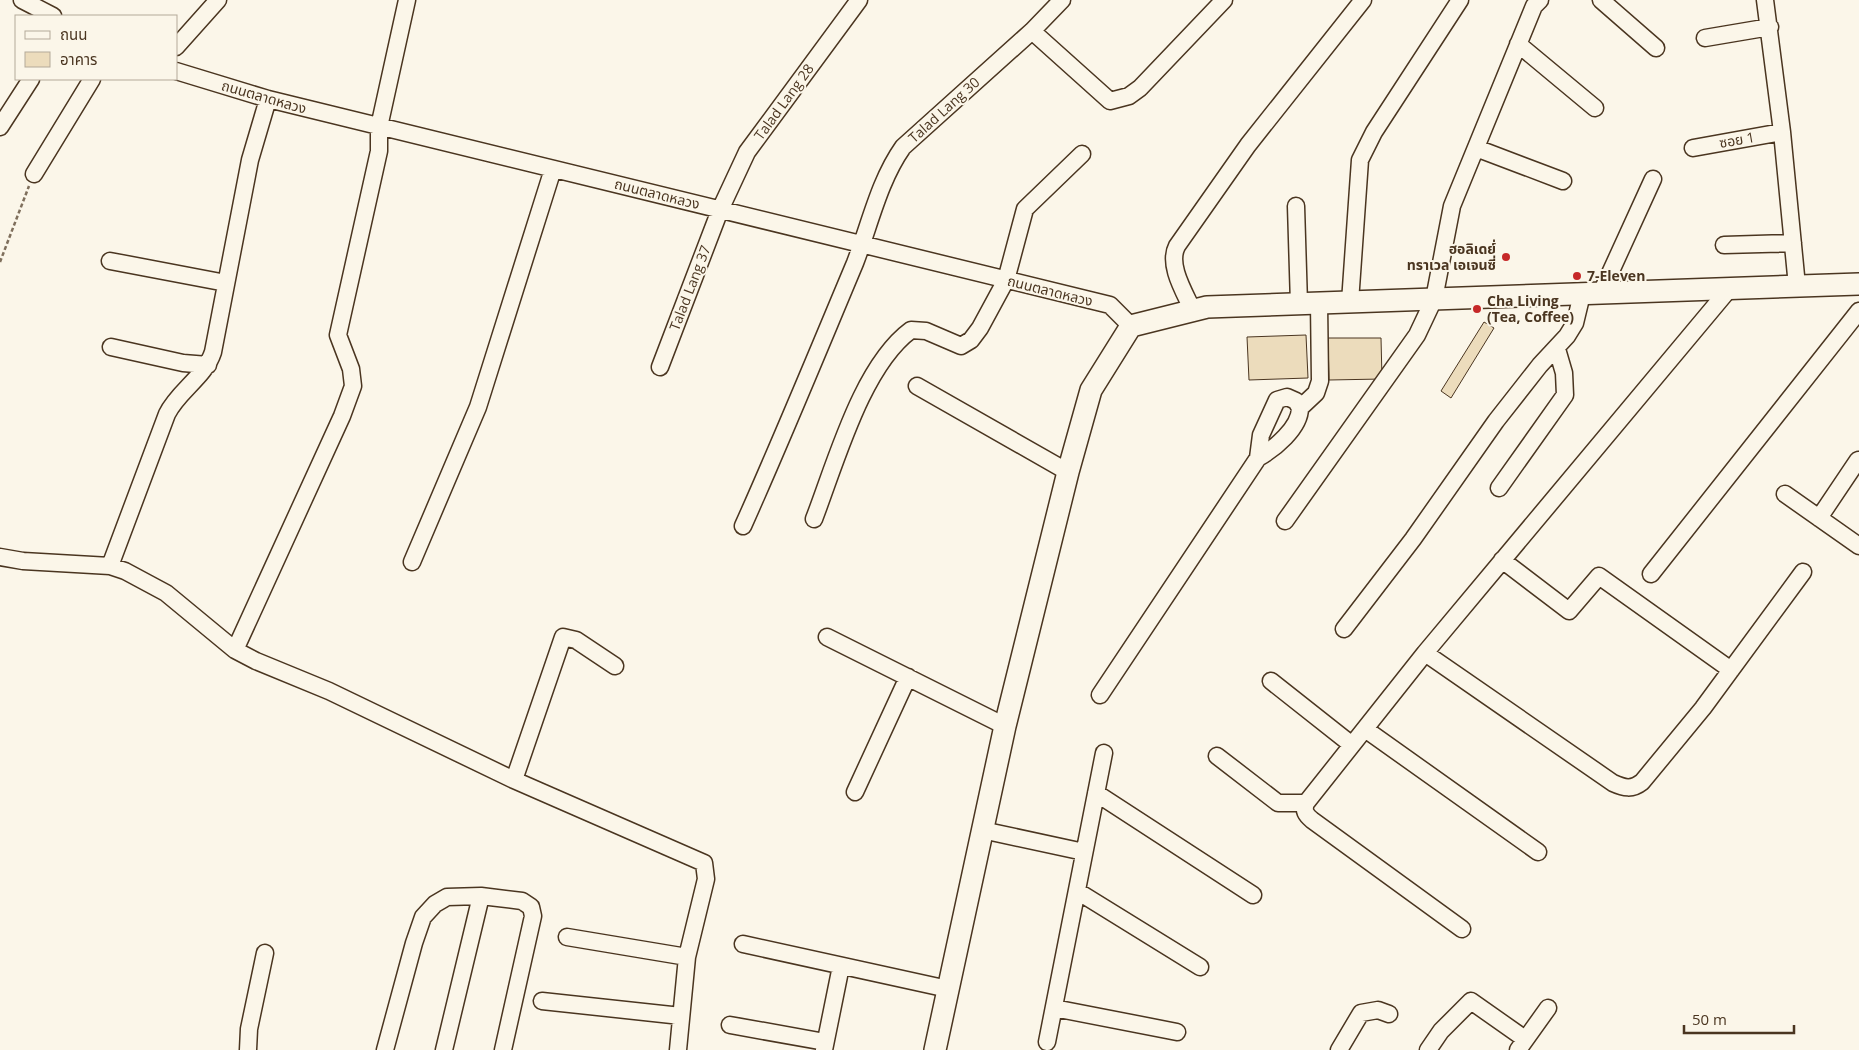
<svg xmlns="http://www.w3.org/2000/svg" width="1859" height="1050" viewBox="0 0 1859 1050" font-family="'Open Sans','Noto Sans Thai',sans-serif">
  <rect width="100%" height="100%" fill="#fbf6e9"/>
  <path fill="#ecdcbc" stroke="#4a3520" d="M1484 322 1494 328 1451 398 1441 391Z
    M1306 335 1308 378 1249 380 1247 337Z
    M1328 338H1381L1382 379 1329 380Z"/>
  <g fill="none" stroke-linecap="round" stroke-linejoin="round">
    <g stroke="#4a3520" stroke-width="19">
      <path id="minor" d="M22 0 53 16
        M1601 0 1656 48
        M1765 0 1782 132 1797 286
        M1032 31 1110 101 1129 96 1140 88 1224 0
        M1705 38 1770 27
        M1518 44 1595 108
        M176 47 218 0
        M176 71 268 99 1110 305 1131 326
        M0 127 31 79
        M1476 148 1563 181
        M1693 148 1782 132
        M34 174 92 79
        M1296 206 1299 304
        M1724 245 1793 243
        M110 261 226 283
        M1601 293 1653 179
        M1350 302 1360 160 1374 132 1460 0
        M1193 311C1185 293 1167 265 1177 246L1248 145 1363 0
        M111 347 183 363 208 365
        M660 367 720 210 747 152 859 0
        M917 386 1068 472
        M1300 408 1316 393 1320 381 1319 303
        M1499 488 1565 395 1564 373 1557 349
        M1785 494 1859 546
        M1819 518 1858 460
        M814 519C836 462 862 366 911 330L926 331 961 346 971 340 980 328 1006 280 1025 209 1082 154
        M1285 521 1417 335 1434 299 1452 206 1534 6 1540 0
        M743 526C782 439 818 351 855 263 870 224 879 181 903 147L1032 31 1062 0
        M0 557 23 561 110 566 125 571 166 593 235 650 256 661 329 691 514 780 704 863 706 879 687 957 678 1050
        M1502 560 1569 611 1599 576 1731 670
        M412 562 478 407 553 169
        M110 566 167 414C178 391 205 377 213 352L250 160 268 99
        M1651 574 1859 311
        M1344 629 1413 539 1496 421 1540 365 1567 336 1575 323 1582 294
        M827 637 1005 726
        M235 650 342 416 353 386 351 369 338 335 379 151V127L407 0
        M1425 653 1613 783C1624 788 1632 790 1642 782L1703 708 1803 572
        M1271 681 1352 745
        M1100 695 1258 458C1274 449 1300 428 1300 408L1296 401 1287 397 1277 400 1261 435 1258 458
        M1365 729 1538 852
        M1217 756 1278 803H1306
        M514 780 563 637 576 640 615 666
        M855 792 908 677
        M1096 793 1253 895
        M982 830 1084 852
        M1077 891 1200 967
        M1462 929 1312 820C1306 815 1303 811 1306 803L1425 653 1730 288
        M567 937 687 957
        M743 944 948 989
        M542 1001 681 1016
        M1054 1008 1177 1032
        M730 1025 825 1042
        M1047 1042 1104 753
        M248 1050 249 1029 265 953
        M385 1050 414 943 423 917 435 904 447 897 481 896 522 901 531 907 533 916 503 1050
        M444 1050 481 896
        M824 1050 841 966
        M1339 1050 1361 1013 1378 1010 1389 1014
        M1428 1050 1441 1031 1471 1001 1525 1039
        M1518 1050 1548 1008"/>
    </g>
    <g stroke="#4a3520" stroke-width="24">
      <path id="major" d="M935 1050 1005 726 1068 472 1091 390 1131 326 1207 307 1859 284"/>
    </g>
    <path stroke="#7f6f5c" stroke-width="2.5" stroke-dasharray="4 2.5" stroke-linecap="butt" d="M0 262 29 186"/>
    <use href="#minor" stroke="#fbf6e9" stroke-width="16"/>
    <use href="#major" stroke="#fbf6e9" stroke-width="21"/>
  </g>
  <g fill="#c62828" stroke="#fbf6e9" stroke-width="2">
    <circle cx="1506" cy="257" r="5"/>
    <circle cx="1577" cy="276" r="5"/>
    <circle cx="1477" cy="309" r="5"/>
  </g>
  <g text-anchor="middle" stroke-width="4" stroke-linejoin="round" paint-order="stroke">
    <g font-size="14" fill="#4a3520" stroke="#fbf6e9">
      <text transform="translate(264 97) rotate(16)" y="5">ถนนตลาดหลวง</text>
      <text transform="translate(784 102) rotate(-54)" y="5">Talad Lang 28</text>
      <text transform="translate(944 110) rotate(-42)" y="5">Talad Lang 30</text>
      <text transform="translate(1737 140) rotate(-10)" y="5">ซอย 1</text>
      <text transform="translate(657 194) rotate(14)" y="5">ถนนตลาดหลวง</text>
      <text transform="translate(690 288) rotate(-69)" y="5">Talad Lang 37</text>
      <text transform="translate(1050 291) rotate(14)" y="5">ถนนตลาดหลวง</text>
    </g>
    <g font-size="14" font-weight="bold" fill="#4a3520" stroke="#fbf6e9" text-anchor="start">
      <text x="1496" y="254" text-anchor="end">ฮอลิเดย์่<tspan x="1496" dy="16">ทราเวล เอเจนซี่</tspan></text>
      <text x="1587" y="281">7-Eleven</text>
      <text x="1487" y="306">Cha Living<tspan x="1487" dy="16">(Tea, Coffee)</tspan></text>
    </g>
  </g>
  <rect x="15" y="15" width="162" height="65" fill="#fbf6e9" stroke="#b4a999"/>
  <rect x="25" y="31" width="25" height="8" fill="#fbf6e9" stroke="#b4a999"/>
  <text x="60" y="40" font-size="15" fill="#4a3520">ถนน</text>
  <rect x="25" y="52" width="25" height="15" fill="#ecdcbc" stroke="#b4a999"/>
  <text x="60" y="65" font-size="15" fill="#4a3520">อาคาร</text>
  <path d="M1684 1025v8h110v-8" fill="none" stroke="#4a3520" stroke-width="2.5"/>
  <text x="1692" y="1025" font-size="15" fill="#4a3520" stroke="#fbf6e9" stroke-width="4" paint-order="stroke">50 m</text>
</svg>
